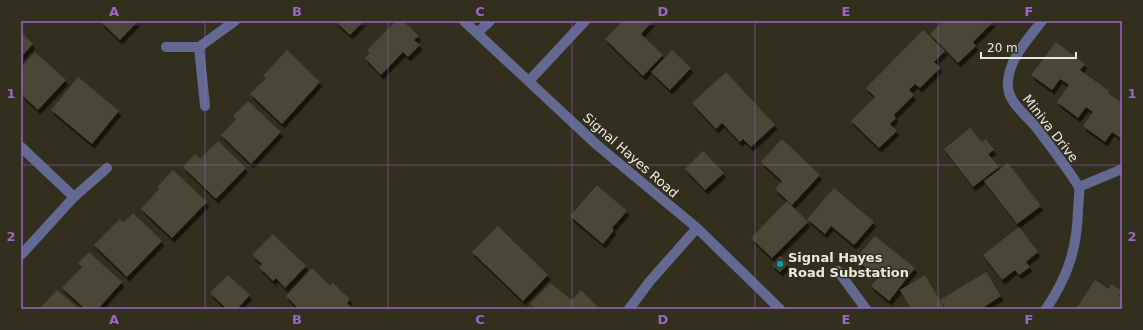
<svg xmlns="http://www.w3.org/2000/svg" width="1143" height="330" viewBox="0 0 1143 330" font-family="'DejaVu Sans',sans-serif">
  <defs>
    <filter id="shadow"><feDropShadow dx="2.5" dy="4.5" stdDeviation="0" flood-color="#0009"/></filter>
  </defs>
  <rect width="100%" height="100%" fill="#332f1e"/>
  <path fill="#494634" filter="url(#shadow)" d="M100 21H138L120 40Z
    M335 21H364L350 35Z
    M396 21H403L419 36 414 40 420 45 408 57 403 52 381 75 365 58 370 53 367 50Z
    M623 21H653L641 34 663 55 643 76 605 39Z
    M943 21H994L973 42 976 46 958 63 930 34Z
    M923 30 945 51 934 62 940 68 920 88 915 84 909 90 914 95 894 115 896 118 890 124 897 131 879 148 851 121 875 97 866 88Z
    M21 32 33 44 21 57Z
    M1056 42 1085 64 1080 70 1109 91 1108 93 1122 103V139L1112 132 1105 142 1083 126 1093 112 1086 107 1078 118 1057 102 1069 85 1060 79 1052 90 1031 75Z
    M287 50 320 82 282 124 250 94 266 78 263 76Z
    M672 50 691 68 670 90 651 72Z
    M35 52 66 80 38 110 21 94V67Z
    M726 72 775 125 751 147 743 139 740 142 722 123 716 129 692 103Z
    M78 77 119 111 92 144 51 110Z
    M248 101 281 132 251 164 221 135 236 119 233 116Z
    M970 128 982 142 986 139 994 150 988 154 999 167 973 187 944 149Z
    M782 139 820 175 792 205 775 189 782 181 761 162Z
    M218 141 246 168 216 199 183 167 195 154 200 159Z
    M703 151 724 173 705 190 685 169Z
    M1008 163 1041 206 1017 224 984 181Z
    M173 170 207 202 172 238 141 209 159 189 157 187Z
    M597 185 627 211 612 228 614 230 603 244 570 216Z
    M834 188 874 222 854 245 831 226 825 234 807 219Z
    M787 201 808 222 772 258 751 238Z
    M133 213 162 241 127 277 94 245 120 219 123 223Z
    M498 226 548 275 523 301 472 252Z
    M1019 227 1038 252 1026 262 1030 267 1019 275 1015 270 1002 280 983 255Z
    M273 234 306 266 285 288 276 278 273 281 259 267 262 264 252 255Z
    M875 236 915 268 889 301 871 286 878 278 855 259Z
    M89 252 122 282 98 309H85L62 288 82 267 78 263Z
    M780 256 788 264 780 272 772 265Z
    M312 268 330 286 333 283 341 291 350 299 347 303 353 309H299L286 296Z
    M986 272 1001 296 981 309H946L940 300Z
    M228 275 250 295 237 309H227L210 293Z
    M925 275 938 297 945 309H911L900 290Z
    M1095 280 1109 289 1111 284 1122 291 1119 296 1122 298V309H1076Z
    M550 283 572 300 581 290 598 307 596 309H535L530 304Z
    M57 290 79 309H39Z"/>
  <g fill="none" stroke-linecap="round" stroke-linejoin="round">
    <path stroke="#646992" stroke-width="10" d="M477 33 490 21
      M838 271 866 309"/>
    <path stroke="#646992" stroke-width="10" d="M464 21 597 145 697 228 780 309
      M1042 21C1028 39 1006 62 1008 87 1009 103 1026 115 1035 126 1042 135 1077 181 1079 188 1080 195 1078 203 1078 210 1077 249 1068 276 1046 309
      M166 47H199L235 21
      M199 47 205 106
      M529 81 585 21
      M21 147 74 197
      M1079 187 1122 169
      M21 255 74 197 107 168
      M629 309 650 281 697 228"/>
  </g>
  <path fill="none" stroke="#9d65c9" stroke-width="1" stroke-opacity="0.55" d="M205 21V309M388 21V309M572 21V309M755 21V309M938 21V309M21 165H1122"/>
  <circle fill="#0f9aa8" stroke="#332f1e" stroke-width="1.5" cx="780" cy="264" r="4"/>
  <g text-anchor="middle" stroke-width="3" stroke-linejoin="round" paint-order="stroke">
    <g font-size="13" fill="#ebe9df" stroke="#332f1e">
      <text transform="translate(1051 128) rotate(52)" y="5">Miniva Drive</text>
      <text transform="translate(631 155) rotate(41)" y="5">Signal Hayes Road</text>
    </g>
    <g font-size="13" font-weight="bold" fill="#ebe9df" stroke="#332f1e" text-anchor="start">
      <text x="788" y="262">Signal Hayes<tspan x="788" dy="15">Road Substation</tspan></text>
    </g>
  </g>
  <rect width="1143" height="330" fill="none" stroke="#332f1e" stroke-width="44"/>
  <path d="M981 52v6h95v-6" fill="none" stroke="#ebe9df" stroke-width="2"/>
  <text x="987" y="52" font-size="12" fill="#ebe9df" stroke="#332f1e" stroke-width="3" paint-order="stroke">20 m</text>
  <rect x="22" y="22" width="1099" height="286" fill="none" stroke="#9d65c9" stroke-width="1.5"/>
  <g font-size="13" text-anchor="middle" font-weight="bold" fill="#9d65c9">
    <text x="114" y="16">A</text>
    <text x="297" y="16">B</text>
    <text x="480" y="16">C</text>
    <text x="663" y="16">D</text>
    <text x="846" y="16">E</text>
    <text x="1029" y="16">F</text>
    <text x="11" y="98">1</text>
    <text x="1132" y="98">1</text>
    <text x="11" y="241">2</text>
    <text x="1132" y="241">2</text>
    <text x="114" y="324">A</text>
    <text x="297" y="324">B</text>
    <text x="480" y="324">C</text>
    <text x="663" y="324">D</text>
    <text x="846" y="324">E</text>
    <text x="1029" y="324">F</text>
  </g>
</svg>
